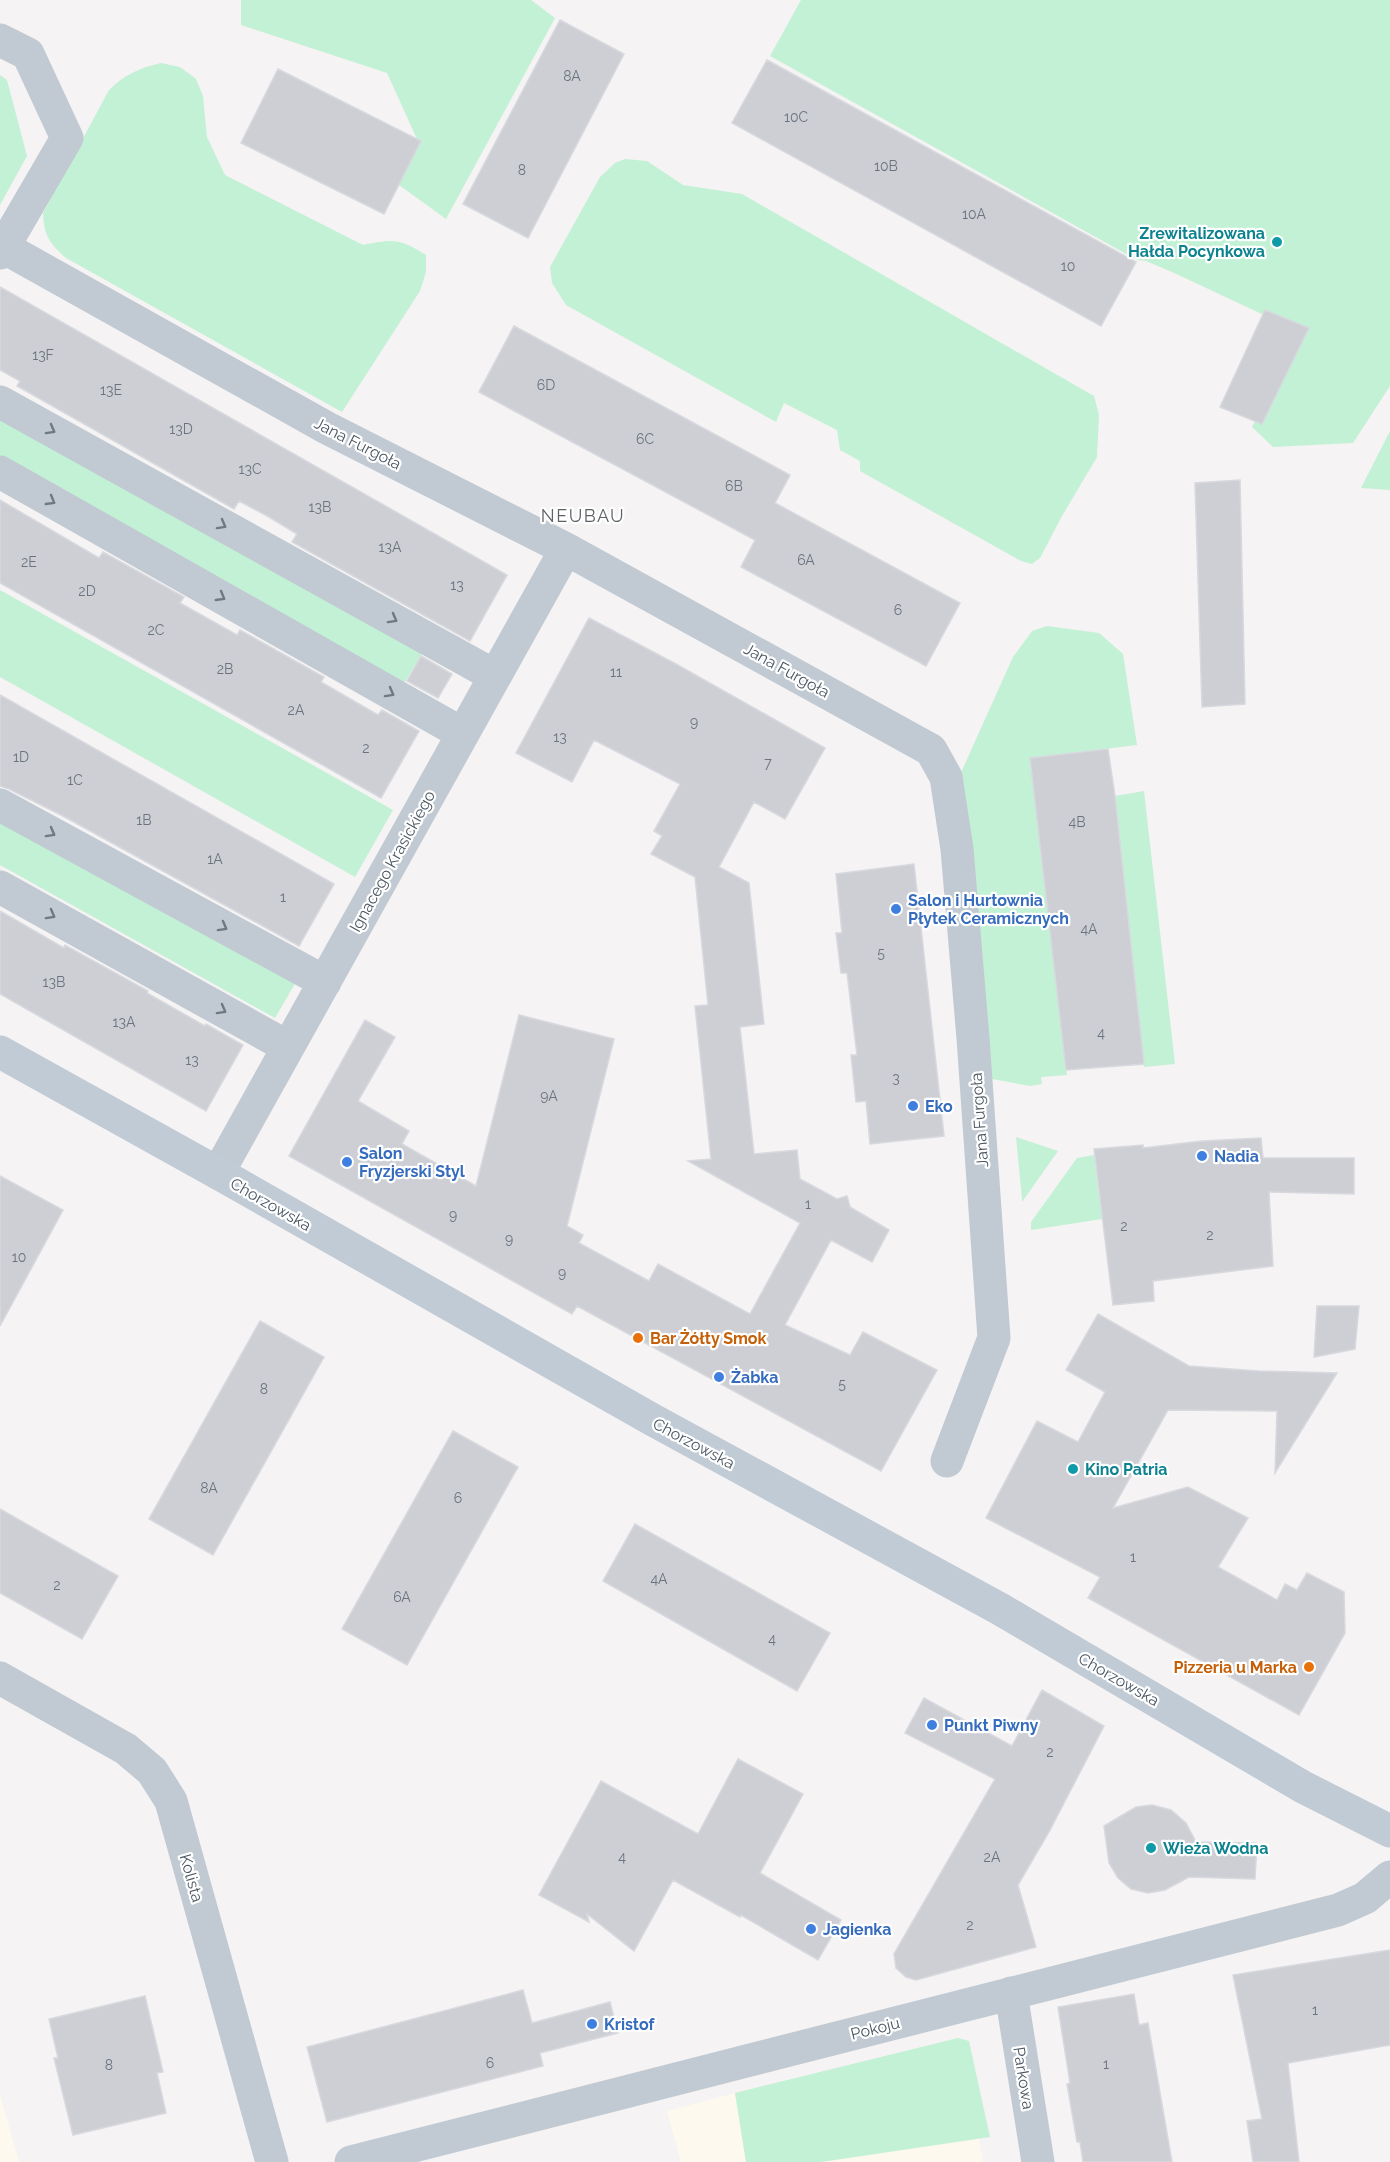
<svg xmlns="http://www.w3.org/2000/svg" width="1390" height="2162" viewBox="0 0 1390 2162" font-family="Raleway,sans-serif">
  <rect width="100%" height="100%" fill="#f5f3f3"/>
  <path fill="#fdf9ef" d="M735 2093 746 2162H681L667 2111Z
    M0 2095 19 2162H0Z
    M979 2139 983 2162H821Z"/>
  <path fill="#c3f1d5" d="M241 0H531L555 18 446 219 399 185 417 139 387 73 241 25Z
    M801 0H1390V386L1353 443 1273 447 1252 427 1298 331 1172 272 1146 261 1137 260 770 56Z
    M161 63 180 67 196 79 203 96 207 137 225 175 363 245C393 239 399 238 426 255V272L420 291 342 412 66 258C49 243 44 235 43 213L109 90C125 74 140 68 161 63Z
    M0 75 7 80 27 156 0 205Z
    M625 159 647 161 683 185 742 194 1094 396 1099 415 1097 457 1062 516 1040 558 1032 564 1021 561 860 471V461L840 450 837 430 784 403 776 422 566 305 552 283 550 267 600 177 615 163Z
    M0 402 423 652 396 697 0 472Z
    M1390 431V490L1361 488Z
    M0 590 393 810 355 877 0 677Z
    M1047 626 1099 633 1123 654 1137 745 1030 758 1067 1075 1041 1077 1042 1084 1030 1086 976 1076 959 777 1013 657 1032 631Z
    M1144 791 1175 1064 1144 1067 1115 796Z
    M0 818 296 982 275 1018 0 865Z
    M1016 1137 1058 1151 1022 1202V1198Z
    M1094 1155 1102 1219 1031 1230V1222L1077 1158Z
    M958 2038 969 2041 990 2137 821 2162H746L735 2093Z"/>
  <path fill="#cdcfd5" stroke="#d7d9de" stroke-width="1.5" d="M560 20 624 54 528 238 463 204Z
    M767 60 1136 262 1101 326 732 123Z
    M278 69 421 141 384 214 241 143Z
    M0 287 507 575 470 641 292 542 297 534 269 517 239 501 234 509 17 386 20 381 0 370Z
    M1265 310 1309 328 1262 424 1220 407Z
    M514 326 790 475 775 503 960 603 926 666 741 567 755 540 479 392Z
    M1240 480 1245 704 1202 707 1195 483Z
    M0 500 99 558 103 552 184 597 180 603 237 635 240 630 324 677 321 682 378 715 382 710 419 731 381 798 0 583Z
    M589 618 676 664 825 748 785 819 754 802 719 867 749 883 764 1024 740 1027 754 1154 797 1150 800 1179 837 1199 847 1196 850 1207 889 1230 872 1262 831 1240 785 1325 850 1355 863 1332 937 1370 881 1471 577 1306 572 1314 289 1156 365 1020 395 1037 358 1101 409 1131 402 1144 476 1186 519 1015 614 1039 567 1226 583 1235 579 1243 649 1281 658 1264 750 1314 800 1223 688 1161 711 1159 695 1006 708 1005 695 877 651 854 662 836 654 831 680 784 594 740 572 782 516 753Z
    M421 656 452 674 438 698 407 681Z
    M0 695 334 884 299 946 63 816 9 789 0 786Z
    M1108 749 1115 796 1144 1064 1066 1070 1030 758Z
    M914 864 944 1136 870 1144 866 1101 856 1102 851 1055H857L847 973H841L836 933H842L836 874Z
    M0 911 64 948 65 945 148 991 147 993 205 1026 206 1024 243 1045 206 1111 0 994Z
    M1261 1138 1263 1158H1354V1194L1269 1192 1273 1266 1153 1281 1154 1301 1113 1305 1094 1149 1143 1145V1148L1202 1141Z
    M0 1176 63 1210 0 1326Z
    M1317 1306H1359L1355 1349 1314 1357Z
    M1098 1314 1189 1366 1259 1371 1337 1373 1275 1473 1277 1411 1168 1410 1113 1508 1188 1487 1248 1518 1218 1567 1277 1600 1285 1584 1297 1590 1307 1573 1344 1592 1345 1633 1299 1715 1088 1598 1100 1577 986 1518 1037 1421 1078 1442 1105 1392 1066 1370Z
    M260 1321 324 1357 213 1555 149 1519Z
    M453 1431 518 1467 407 1665 342 1629Z
    M0 1509 118 1576 82 1639 0 1593Z
    M635 1524 830 1633 797 1691 603 1581Z
    M1042 1690 1104 1726 1049 1832 1018 1885 1036 1947 916 1980 906 1977 896 1968 894 1954 995 1779 905 1733 924 1698 1012 1746Z
    M738 1759 803 1794 760 1873 841 1920 818 1960 741 1915 740 1917 673 1880 634 1951 587 1914 589 1922 539 1895 601 1781 698 1834Z
    M1152 1805 1171 1810 1186 1823 1196 1842 1257 1843 1255 1879 1189 1877 1165 1890 1148 1893 1131 1889 1118 1878 1109 1863 1104 1826 1136 1807Z
    M1390 1950V2045L1288 2063 1299 2162H1253L1247 2121 1262 2119 1233 1975Z
    M523 1990 532 2023 610 2002 618 2033 540 2053 543 2066 327 2122 307 2047Z
    M1134 1994 1139 2025 1148 2023 1172 2162H1083L1080 2142H1077L1067 2084 1070 2083 1058 2007Z
    M145 1996 163 2072 157 2073 166 2113 73 2135 54 2058H58L49 2019Z"/>
  <g fill="none" stroke-linecap="round" stroke-linejoin="round">
    <path stroke="#c1cad2" stroke-width="33" d="M0 40 28 54 67 138 0 253
      M3 247 327 428 566 549 931 750 946 777 957 849 973 1038 994 1338 947 1461
      M0 402 495 676
      M0 472 463 734
      M0 805 325 982
      M0 887 288 1047
      M218 1173 566 549
      M0 1678 126 1749 152 1771 171 1801 272 2162
      M1011 1993 1038 2162
      M351 2162 1338 1910 1365 1898 1390 1877"/>
    <path stroke="#c1cbd6" stroke-width="33" d="M0 1052 218 1173 653 1420 1000 1609 1303 1787 1390 1831"/>
  </g>
  <defs><path id="oneway-chevron" d="M-2-3.5L2.5 0L-2 3.5" fill="none" stroke-width="1.6" stroke-linecap="round" stroke-linejoin="round" transform="scale(1.5)"/></defs>
  <g stroke="#6e7983">
    <use href="#oneway-chevron" transform="translate(51 430) rotate(29)"/>
    <use href="#oneway-chevron" transform="translate(51 501) rotate(30)"/>
    <use href="#oneway-chevron" transform="translate(222 525) rotate(29)"/>
    <use href="#oneway-chevron" transform="translate(221 597) rotate(30)"/>
    <use href="#oneway-chevron" transform="translate(393 619) rotate(29)"/>
    <use href="#oneway-chevron" transform="translate(390 693) rotate(29)"/>
    <use href="#oneway-chevron" transform="translate(51 833) rotate(29)"/>
    <use href="#oneway-chevron" transform="translate(51 915) rotate(29)"/>
    <use href="#oneway-chevron" transform="translate(223 927) rotate(29)"/>
    <use href="#oneway-chevron" transform="translate(222 1010) rotate(29)"/>
  </g>
  <g fill="#0f9aa8" stroke="#fff" stroke-width="2">
    <circle cx="1277" cy="242" r="6"/>
    <circle cx="1073" cy="1469" r="6"/>
    <circle cx="1151" cy="1848" r="6"/>
  </g>
  <g fill="#3f7fe0" stroke="#fff" stroke-width="2">
    <circle cx="896" cy="909" r="6"/>
    <circle cx="913" cy="1106" r="6"/>
    <circle cx="1202" cy="1156" r="6"/>
    <circle cx="347" cy="1162" r="6"/>
    <circle cx="719" cy="1377" r="6"/>
    <circle cx="932" cy="1725" r="6"/>
    <circle cx="811" cy="1929" r="6"/>
    <circle cx="592" cy="2024" r="6"/>
  </g>
  <g fill="#e8710a" stroke="#fff" stroke-width="2">
    <circle cx="638" cy="1338" r="6"/>
    <circle cx="1309" cy="1667" r="6"/>
  </g>
  <g text-anchor="middle" stroke-width="4.5" stroke-linejoin="round" paint-order="stroke">
    <g font-size="14" fill="#6b747e">
      <text x="572" y="81">8A</text>
      <text x="796" y="122">10C</text>
      <text x="886" y="171">10B</text>
      <text x="522" y="175">8</text>
      <text x="974" y="219">10A</text>
      <text x="1068" y="271">10</text>
      <text x="43" y="360">13F</text>
      <text x="546" y="390">6D</text>
      <text x="111" y="395">13E</text>
      <text x="181" y="434">13D</text>
      <text x="645" y="444">6C</text>
      <text x="250" y="474">13C</text>
      <text x="734" y="491">6B</text>
      <text x="320" y="512">13B</text>
      <text x="390" y="552">13A</text>
      <text x="806" y="565">6A</text>
      <text x="29" y="567">2E</text>
      <text x="457" y="590">13</text>
      <text x="87" y="596">2D</text>
      <text x="898" y="615">6</text>
      <text x="156" y="635">2C</text>
      <text x="225" y="674">2B</text>
      <text x="616" y="677">11</text>
      <text x="296" y="715">2A</text>
      <text x="694" y="727">9</text>
      <text x="560" y="742">13</text>
      <text x="366" y="753">2</text>
      <text x="21" y="762">1D</text>
      <text x="768" y="768">7</text>
      <text x="75" y="785">1C</text>
      <text x="144" y="825">1B</text>
      <text x="1077" y="827">4B</text>
      <text x="215" y="864">1A</text>
      <text x="283" y="902">1</text>
      <text x="1089" y="934">4A</text>
      <text x="881" y="958">5</text>
      <text x="54" y="987">13B</text>
      <text x="124" y="1027">13A</text>
      <text x="1101" y="1038">4</text>
      <text x="192" y="1065">13</text>
      <text x="896" y="1083">3</text>
      <text x="549" y="1101">9A</text>
      <text x="808" y="1209">1</text>
      <text x="453" y="1220">9</text>
      <text x="1124" y="1231">2</text>
      <text x="1210" y="1240">2</text>
      <text x="509" y="1244">9</text>
      <text x="19" y="1262">10</text>
      <text x="562" y="1278">9</text>
      <text x="842" y="1389">5</text>
      <text x="264" y="1394">8</text>
      <text x="209" y="1493">8A</text>
      <text x="458" y="1503">6</text>
      <text x="1133" y="1562">1</text>
      <text x="659" y="1584">4A</text>
      <text x="57" y="1590">2</text>
      <text x="402" y="1602">6A</text>
      <text x="772" y="1644">4</text>
      <text x="1050" y="1757">2</text>
      <text x="622" y="1862">4</text>
      <text x="992" y="1862">2A</text>
      <text x="970" y="1930">2</text>
      <text x="1315" y="2015">1</text>
      <text x="490" y="2068">6</text>
      <text x="1106" y="2069">1</text>
      <text x="109" y="2070">8</text>
    </g>
    <g font-size="16" font-weight="bold" fill="#0d838f" stroke="#fff" text-anchor="start">
      <text x="1265" y="239" text-anchor="end">Zrewitalizowana<tspan x="1265" dy="18">Hałda Pocynkowa</tspan></text>
      <text x="1085" y="1475">Kino Patria</text>
      <text x="1163" y="1854">Wieża Wodna</text>
    </g>
    <g font-size="16" fill="#4a5661" stroke="#fff">
      <text transform="translate(358 443) rotate(27)" y="6">Jana Furgoła</text>
      <text transform="translate(787 670) rotate(29)" y="6">Jana Furgoła</text>
      <text transform="translate(392 861) rotate(-61)" y="6">Ignacego Krasickiego</text>
      <text transform="translate(979 1120) rotate(-94)" y="6">Jana Furgoła</text>
      <text transform="translate(271 1204) rotate(30)" y="6">Chorzowska</text>
      <text transform="translate(694 1443) rotate(28)" y="6">Chorzowska</text>
      <text transform="translate(1119 1679) rotate(30)" y="6">Chorzowska</text>
      <text transform="translate(192 1878) rotate(74)" y="6">Kolista</text>
      <text transform="translate(875 2028) rotate(-14)" y="6">Pokoju</text>
      <text transform="translate(1024 2078) rotate(81)" y="6">Parkowa</text>
    </g>
    <g font-size="16" font-weight="bold" fill="#366cbe" stroke="#fff" text-anchor="start">
      <text x="908" y="906">Salon i Hurtownia<tspan x="908" dy="18">Płytek Ceramicznych</tspan></text>
      <text x="925" y="1112">Eko</text>
      <text x="359" y="1159">Salon<tspan x="359" dy="18">Fryzjerski Styl</tspan></text>
      <text x="1214" y="1162">Nadia</text>
      <text x="731" y="1383">Żabka</text>
      <text x="944" y="1731">Punkt Piwny</text>
      <text x="823" y="1935">Jagienka</text>
      <text x="604" y="2030">Kristof</text>
    </g>
    <g font-size="16" font-weight="bold" fill="#c56008" stroke="#fff" text-anchor="start">
      <text x="650" y="1344">Bar Żółty Smok</text>
      <text x="1297" y="1673" text-anchor="end">Pizzeria u Marka</text>
    </g>
    <g font-size="18" letter-spacing="1.5" fill="#5f6368" stroke="#fff">
      <text x="583" y="522">NEUBAU</text>
    </g>
  </g>
</svg>
